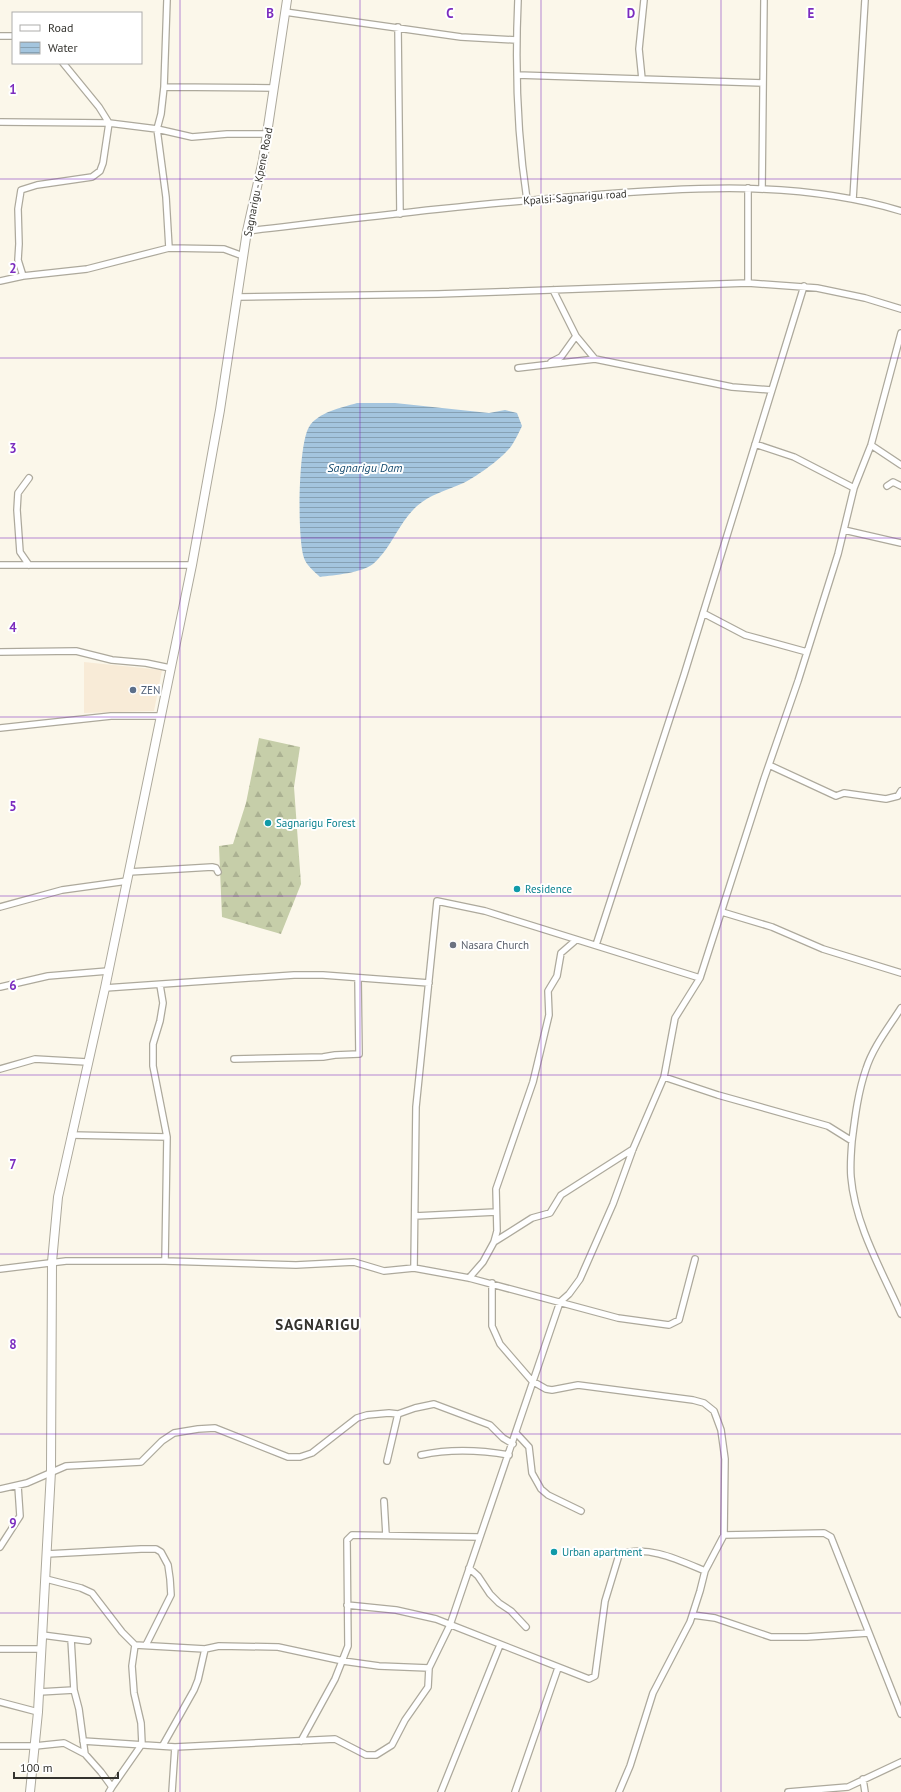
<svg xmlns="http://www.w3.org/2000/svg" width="901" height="1792" viewBox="0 0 901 1792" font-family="'PT Sans',sans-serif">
  <defs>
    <pattern id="forest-firs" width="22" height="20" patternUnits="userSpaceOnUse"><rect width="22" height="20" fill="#c6cea9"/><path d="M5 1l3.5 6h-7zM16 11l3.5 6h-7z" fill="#abb192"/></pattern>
    <pattern id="water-rules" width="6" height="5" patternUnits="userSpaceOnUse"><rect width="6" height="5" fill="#a4c5de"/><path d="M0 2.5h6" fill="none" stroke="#86a1b4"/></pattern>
  </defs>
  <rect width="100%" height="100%" fill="#fbf7ea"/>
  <path fill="#f8ebd7" d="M84 662 162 670 154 711 84 713Z"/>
  <path fill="url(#forest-firs)" d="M259 738 300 747 294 787 301 884 281 934 222 917 219 846 233 844 246 803Z"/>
  <path fill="url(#water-rules)" d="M357 403H395L489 413 505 410 517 413 522 426C519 432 516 439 512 445 504 457 475 478 461 484 447 490 429 495 417 506 399 522 391 549 373 564 362 573 334 575 320 577 315 572 306 565 304 558 297 538 298 445 309 427 318 412 341 408 357 403Z"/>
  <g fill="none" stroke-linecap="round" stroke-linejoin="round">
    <g stroke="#ada99c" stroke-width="8">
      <path id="street" d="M167 0 164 87 161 114 157 129 166 197 169 248
        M518 0C515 67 517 134 527 200
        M285 12 461 37 516 40
        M398 27 400 214
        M0 36H13
        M517 75 763 83
        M642 79 639 49 644 0
        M164 87 274 88
        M0 122 109 123 157 129 192 137 227 134H267
        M748 188V283
        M762 189 764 0
        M853 199 865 0
        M247 231C359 218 471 204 583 196 689 187 798 180 901 211
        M23 276 18 260 19 244 18 209 21 190 37 185 92 177 100 171 103 163 109 123 99 107 63 63
        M0 281 23 276 87 269 169 248 224 249 243 256
        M238 297 438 294 748 283 817 288 865 298 901 309
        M576 336 595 359
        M551 362 561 357 576 336 553 290
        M518 368 595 359 732 387 771 390
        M755 444 794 457 854 488
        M871 445 901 465
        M29 478 18 493 17 510 20 552 29 565
        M887 486 893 482 901 486
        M844 530 901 543
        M0 565H192
        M703 613 745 635 807 652
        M0 652 76 651 112 660 146 663 170 668
        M0 728 111 716H161
        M769 765 836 796 844 793 886 799 898 796 901 791
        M129 872 212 867 216 868 218 872
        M0 907 62 890 127 881
        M722 912 772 927 823 949 901 973
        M596 945 684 675 804 286
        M160 985 163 1003 160 1021 153 1044V1066L167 1137 165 1261
        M0 987 48 976 108 971
        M105 988 294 975H323L429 983
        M234 1059 323 1057 335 1055 359 1054 358 978
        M0 1069 35 1059 87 1062
        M664 1077 718 1095 828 1126 852 1141C851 1153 850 1165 851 1177 855 1225 882 1271 901 1314
        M71 1135 167 1137
        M852 1141C855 1117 858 1092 866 1069 873 1047 889 1027 901 1008
        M415 1216 496 1212
        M494 1242 532 1218 550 1213 561 1195 633 1149
        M414 1268 416 1107 437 901 485 911 700 978
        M0 1269 66 1261H165L296 1265 354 1262 384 1271 414 1268 469 1278 618 1318 669 1325 679 1320 695 1259
        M469 1278 483 1262 494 1242 497 1231 496 1189 533 1082 549 1015 548 991 557 976 561 953 576 940
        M492 1283V1326L500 1344 532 1381 546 1389 552 1390 578 1385 693 1400 704 1403 714 1411 721 1430 725 1459 724 1535 705 1571 700 1591 690 1622 653 1693 630 1766 619 1792
        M516 1433 529 1447 532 1473 541 1489 548 1495 581 1511
        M421 1455C449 1449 480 1450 509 1455
        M387 1461 398 1414
        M0 1489 27 1483 66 1466 141 1462 162 1441 174 1433 198 1429 215 1428 288 1457H300L312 1453 357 1418 367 1415 389 1413 398 1414 415 1408 434 1404 490 1425 503 1438 513 1444
        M384 1501 386 1535
        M724 1535 824 1533 831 1537 901 1714
        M0 1547 20 1516 18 1486
        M47 1554 141 1549H156L161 1552 168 1565 170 1579 171 1595 146 1645
        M469 1568 478 1576 490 1594 499 1603 511 1611 526 1627
        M46 1579 81 1588 92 1593 122 1632 135 1645 132 1666 134 1693 141 1723 142 1744 112 1787
        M347 1605 396 1610 436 1619 589 1679 595 1676 605 1601 619 1555C647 1544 679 1560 705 1571
        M693 1615 715 1618 771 1637H807L868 1633
        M42 1635 88 1641
        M135 1645 205 1649 219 1646 278 1647 343 1661 379 1666 429 1668
        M0 1649H42
        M74 1690 79 1709 85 1754 101 1772 112 1787 109 1792
        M39 1692 74 1690 71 1639
        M0 1702 38 1712
        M83 1741 175 1747 335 1739 366 1755H376L392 1745 405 1720 428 1687 429 1668 450 1625 560 1302 569 1294 580 1279 613 1204 633 1149 664 1077 675 1018 700 978 764 779 798 681 838 554 854 488 871 445 901 333
        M301 1741 335 1679 348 1646 347 1540 352 1535 479 1537
        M163 1745 194 1690 198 1680 205 1649
        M0 1746H35L64 1743 85 1754
        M863 1779 865 1792
        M172 1792 175 1747
        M441 1792 500 1645
        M515 1792 558 1668
        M788 1792 848 1787 901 1762"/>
    </g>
    <g stroke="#ada99c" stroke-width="10">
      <path id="secondary" d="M30 1792 38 1712 51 1471 52 1262 58 1197 105 988 192 565 220 410 247 231 263 160 287 0"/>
    </g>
    <use href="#street" stroke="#fff" stroke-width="5.5"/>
    <use href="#secondary" stroke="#fff" stroke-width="8"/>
  </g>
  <path fill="none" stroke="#7b2cbf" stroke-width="1" stroke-opacity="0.55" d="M180 0V1792M360 0V1792M541 0V1792M721 0V1792M0 179H901M0 358H901M0 538H901M0 717H901M0 896H901M0 1075H901M0 1254H901M0 1434H901M0 1613H901"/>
  <circle fill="#5c6f8a" stroke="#fff" stroke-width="1.5" cx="133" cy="690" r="4"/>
  <g fill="#0f9aa8" stroke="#fff" stroke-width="1.5">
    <circle cx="268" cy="823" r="4"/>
    <circle cx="517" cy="889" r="4"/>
    <circle cx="554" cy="1552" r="4"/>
  </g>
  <circle fill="#6b7280" stroke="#fff" stroke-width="1.5" cx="453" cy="945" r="4"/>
  <g text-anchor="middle" stroke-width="4" stroke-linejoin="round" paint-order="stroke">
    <g font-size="11" fill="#34332e" stroke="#fff">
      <text transform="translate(258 182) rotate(-79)" y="4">Sagnarigu - Kpene Road</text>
      <text transform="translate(575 197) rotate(-4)" y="4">Kpalsi-Sagnarigu road</text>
    </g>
    <g font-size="11" fill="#4e5e75" stroke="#fff" text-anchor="start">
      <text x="141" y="694">ZEN</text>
    </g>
    <g font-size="11" fill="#0d838f" stroke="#fff" text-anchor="start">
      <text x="276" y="827">Sagnarigu Forest</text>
      <text x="525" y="893">Residence</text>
      <text x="562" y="1556">Urban apartment</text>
    </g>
    <g font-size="11" fill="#5b616d" stroke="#fff" text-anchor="start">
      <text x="461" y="949">Nasara Church</text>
    </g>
    <g font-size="12" font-style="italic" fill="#194e71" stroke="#fff">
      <text x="365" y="472">Sagnarigu Dam</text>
    </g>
    <g font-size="15" font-weight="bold" letter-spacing="1" fill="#34332e" stroke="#fff">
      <text x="318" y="1330">SAGNARIGU</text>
    </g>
  </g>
  <g font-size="13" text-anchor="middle" font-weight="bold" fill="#7b2cbf" stroke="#fff" stroke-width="4" stroke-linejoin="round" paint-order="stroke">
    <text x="270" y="18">B</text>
    <text x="450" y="18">C</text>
    <text x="631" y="18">D</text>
    <text x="811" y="18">E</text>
    <text x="13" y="94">1</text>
    <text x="13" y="273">2</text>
    <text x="13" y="453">3</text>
    <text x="13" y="632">4</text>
    <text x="13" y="811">5</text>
    <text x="13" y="990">6</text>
    <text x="13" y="1169">7</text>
    <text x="13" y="1349">8</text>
    <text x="13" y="1528">9</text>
  </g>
  <rect x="12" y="12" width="130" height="52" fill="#ffffff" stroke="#aeadab"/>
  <rect x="20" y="25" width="20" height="6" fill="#ffffff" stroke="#aeadab"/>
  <text x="48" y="32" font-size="12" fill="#34332e">Road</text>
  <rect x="20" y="42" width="20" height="12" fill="url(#water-rules)" stroke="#aeadab"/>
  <text x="48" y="52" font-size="12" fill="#34332e">Water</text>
  <path d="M14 1772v6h104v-6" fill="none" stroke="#34332e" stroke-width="2"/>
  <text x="20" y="1772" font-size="12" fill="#34332e" stroke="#ffffff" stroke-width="3" paint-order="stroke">100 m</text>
</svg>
